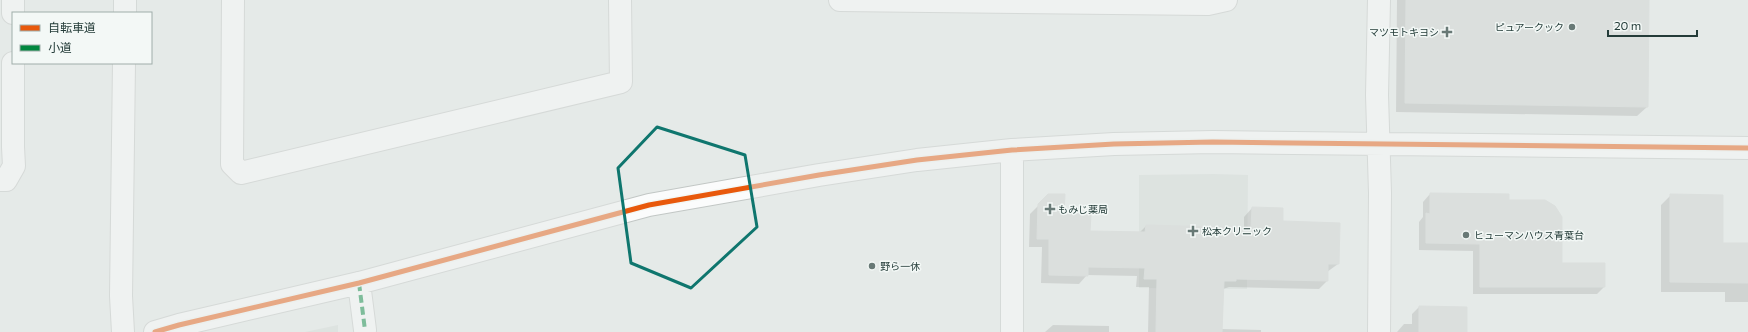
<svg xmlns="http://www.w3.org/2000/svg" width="1748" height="332" viewBox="0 0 1748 332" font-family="Commissioner,'Noto Sans JP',sans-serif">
  <rect width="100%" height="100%" fill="#e5eae8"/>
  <path fill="#d3dbd8" d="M1213 174 1248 175 1247 289 1139 288V175Z
    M338 325V332H305Z"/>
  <path fill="#0003" d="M1397 0H1648L1647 107 1637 116 1396 112Z
    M1430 194 1508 201 1561 264 1604 287 1597 294H1473V251L1419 250V222L1423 217V202Z
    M1049 195 1063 215 1089 232 1139 233 1146 226 1244 229V217L1252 208 1282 222 1339 224 1338 264 1327 272V281L1319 289 1229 287 1223 289 1222 329 1261 330V332H1148L1149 287H1136L1137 276 1087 275 1079 284 1041 283 1042 247H1029L1030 214Z
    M1671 195 1722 244H1748V302H1725V292H1661V205Z
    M1419 307 1466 332H1397L1404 324H1412V314Z
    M1053 325 1109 326V332H1045Z"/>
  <path fill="#ced2d1" stroke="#ced3d1" d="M1406 0H1649L1648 107 1405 103Z
    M1430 193 1509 194V200H1545L1555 206 1562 217V263H1605V287H1480V244L1426 243V213L1430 214Z
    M1048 194H1065L1064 214H1091L1090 231 1145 232 1146 225 1251 228 1252 207 1283 208V221L1340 223 1339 264H1328V281L1236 279V281H1224L1222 332H1156L1157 279H1144L1145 268 1088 267V276L1049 275V239H1037L1038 204Z
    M1670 194 1723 195V243H1748V283L1670 282Z
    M1419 306 1467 307V332H1419Z"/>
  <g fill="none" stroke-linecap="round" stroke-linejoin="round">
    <g stroke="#c2c7c5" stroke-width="24">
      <path id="minor" d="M233 0 232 164 241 173 621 82 620 0
        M840 0 1208 4 1226 0
        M1379 0 1377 95 1380 193 1379 332
        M13 13V0
        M125 13V0
        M0 180H6L14 166 13 147V63
        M359 283 365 330
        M123 332 121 296 124 63
        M155 332 179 325 359 283 649 205 819 175 917 160 1012 150 1114 144 1213 142 1748 148
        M1012 332V150"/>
    </g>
    <use href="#minor" stroke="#fbfcfc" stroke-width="22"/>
    <path stroke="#00873e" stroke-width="4" stroke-dasharray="8 4" stroke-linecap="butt" d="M359 283 365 330"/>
    <g stroke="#f3f8f6" stroke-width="8">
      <path id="cycleway" d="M155 332 179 325 359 283 649 205 819 175 917 160 1012 150 1114 144 1213 142 1748 148"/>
    </g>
    <use href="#cycleway" stroke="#e8590c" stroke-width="5"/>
  </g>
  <path d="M0 0H1748V332H0ZM657 127 745 155 757 227 691 288 631 263 618 168Z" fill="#e5eae8" fill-opacity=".55" fill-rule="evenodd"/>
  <path fill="none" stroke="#0f766e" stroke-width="3" stroke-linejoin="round" d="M657 127 745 155 757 227 691 288 631 263 618 168Z"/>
  <g fill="#687976" stroke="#f3f8f6" stroke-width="1.5">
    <circle cx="1572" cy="27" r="4"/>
    <path d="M1445 26h4v4h4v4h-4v4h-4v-4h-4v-4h4z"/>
    <path d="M1048 203h4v4h4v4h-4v4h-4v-4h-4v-4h4z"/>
    <path d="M1191 225h4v4h4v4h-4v4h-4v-4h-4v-4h4z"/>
    <circle cx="1466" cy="235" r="4"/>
    <circle cx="872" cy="266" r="4"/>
  </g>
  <g text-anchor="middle" stroke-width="3" stroke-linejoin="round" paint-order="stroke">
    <g font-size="10" fill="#243c39" stroke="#f3f8f6" text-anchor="start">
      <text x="1564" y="31" text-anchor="end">ピュアークック</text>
      <text x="1439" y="36" text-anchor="end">マツモトキヨシ</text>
      <text x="1058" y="213">もみじ薬局</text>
      <text x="1202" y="235">松本クリニック</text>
      <text x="1474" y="239">ヒューマンハウス青葉台</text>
      <text x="880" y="270">野ら一休</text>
    </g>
  </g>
  <rect x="12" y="12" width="140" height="52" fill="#f3f8f6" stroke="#a0adaa"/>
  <rect x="20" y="25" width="20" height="6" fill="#e8590c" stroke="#a0adaa"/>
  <text x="48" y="32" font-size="12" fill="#243c39">自転車道</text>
  <rect x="20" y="45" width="20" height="6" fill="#00873e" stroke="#a0adaa"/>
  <text x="48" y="52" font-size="12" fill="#243c39">小道</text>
  <path d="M1608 30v6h89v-6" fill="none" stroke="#243c39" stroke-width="2"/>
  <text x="1614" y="30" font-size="12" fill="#243c39" stroke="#f3f8f6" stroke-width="3" paint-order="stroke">20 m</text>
</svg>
